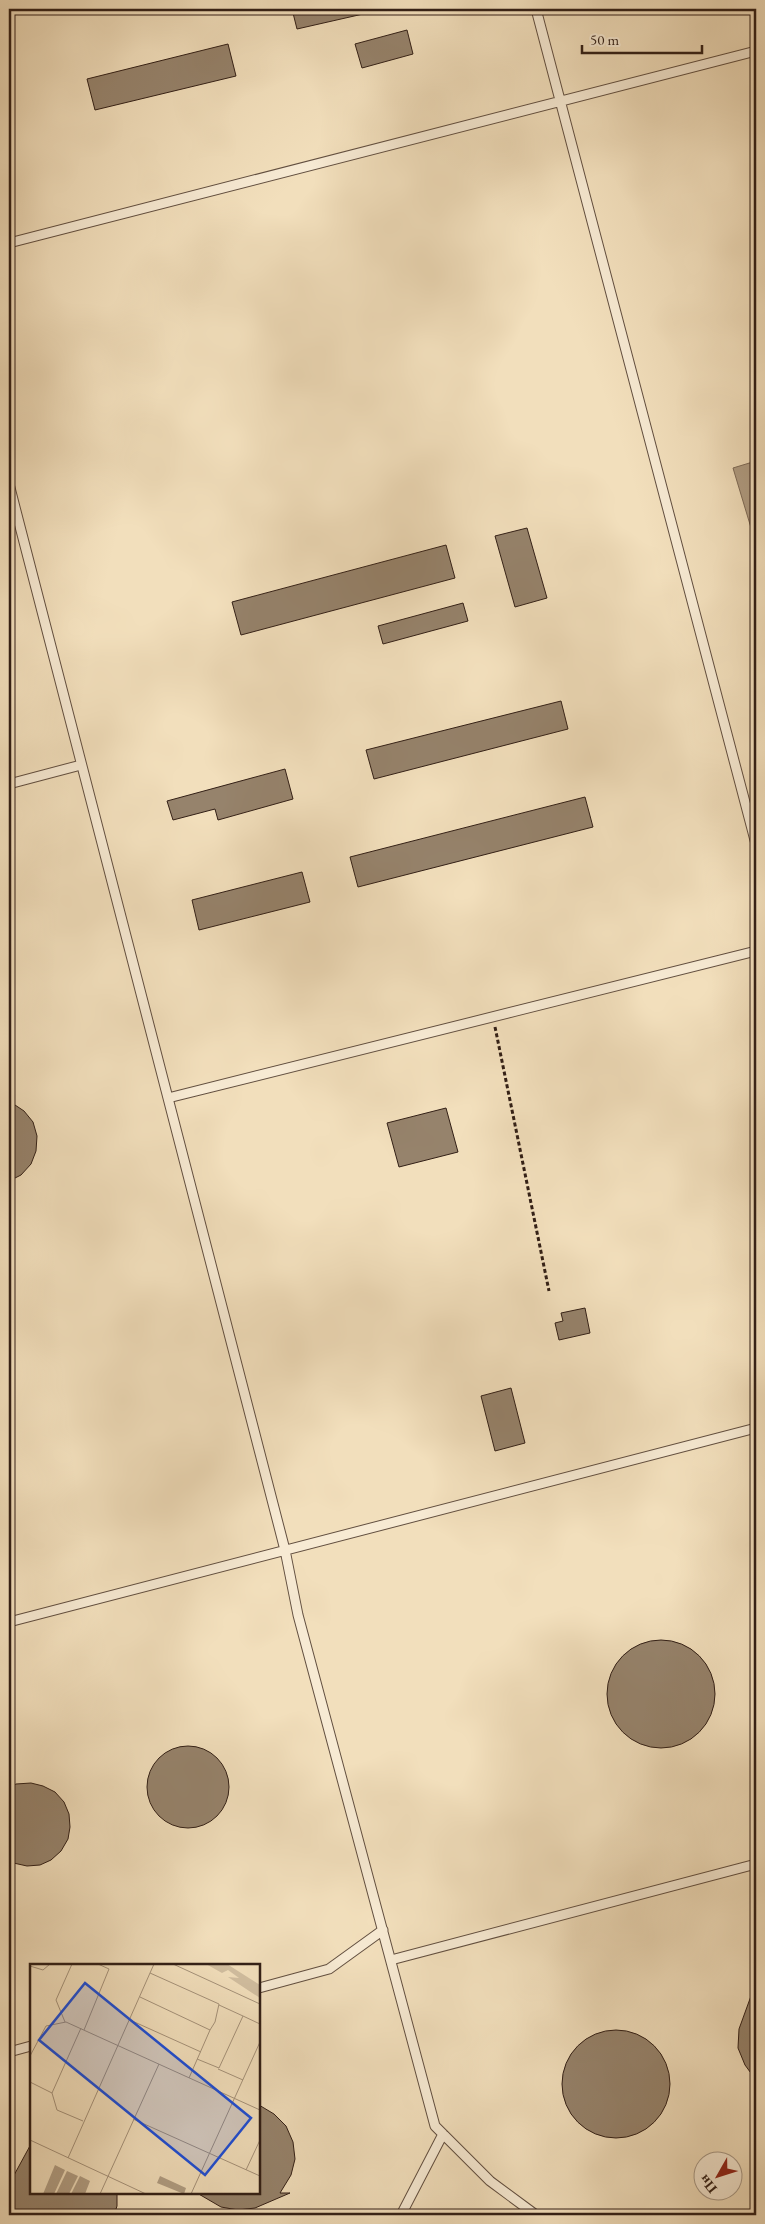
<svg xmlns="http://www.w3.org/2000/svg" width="765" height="2224" viewBox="0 0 765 2224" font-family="'EB Garamond',serif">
  <rect width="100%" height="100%" fill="#f2dfbc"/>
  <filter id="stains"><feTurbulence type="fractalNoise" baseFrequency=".004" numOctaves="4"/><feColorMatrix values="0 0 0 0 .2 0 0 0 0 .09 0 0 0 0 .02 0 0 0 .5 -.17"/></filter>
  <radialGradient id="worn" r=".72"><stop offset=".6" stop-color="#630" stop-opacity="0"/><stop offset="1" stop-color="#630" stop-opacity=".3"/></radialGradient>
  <path fill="#b19e84" stroke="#7e6b58" d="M756 461V530L752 531 733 468Z"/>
  <path fill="#96836c" stroke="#321f16" d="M292 9H362L363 14 297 29Z
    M407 30 413 54 362 68 355 44Z
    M228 44 236 76 95 110 87 79Z
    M527 528 547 598 515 607 495 536Z
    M446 545 455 578 241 635 232 602Z
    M463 603 468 621 383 644 378 626Z
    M561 701 568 729 374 779 366 750Z
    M285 769 293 799 218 820 215 809 173 820 167 801Z
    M585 797 593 827 358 887 350 857Z
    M302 872 310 902 199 930 192 900Z
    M9 1101 24 1111 33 1122 37 1136 36 1151 31 1164 21 1175 9 1181Z
    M446 1108 458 1152 399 1167 387 1123Z
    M585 1308 590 1333 559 1340 555 1323 563 1321 561 1313Z
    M511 1388 525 1443 495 1451 481 1396Z
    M607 1694a54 54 0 1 1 108 0a54 54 0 1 1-108 0Z
    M147 1787a41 41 0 1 1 82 0a41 41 0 1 1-82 0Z
    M31 1783 43 1786 55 1792 64 1802 69 1814 70 1827 68 1839 61 1851 51 1860 40 1865 27 1866 9 1862V1788L16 1784Z
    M755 1985H756V2080L745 2065 738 2048 739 2029Z
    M562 2084a54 54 0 1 1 108 0a54 54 0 1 1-108 0Z
    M259 2105 274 2114 286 2126 293 2142 295 2159 291 2175 280 2193H290L255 2208 238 2210 221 2207 197 2193H259Z
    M31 2144V2193H117V2206L114 2215H14L10 2193 13 2177Z"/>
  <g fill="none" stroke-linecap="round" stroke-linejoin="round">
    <g stroke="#624f40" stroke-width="11">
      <path id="service" d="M536 9 756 844
        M9 243 756 51
        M9 484 285 1550 298 1615 435 2126 490 2181 536 2215
        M9 784 81 765
        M168 1098 756 951
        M9 1622 756 1428
        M391 1960 756 1864
        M259 1988 329 1969 383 1930
        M9 2052 31 2046
        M401 2215 443 2134"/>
    </g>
    <path stroke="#321f16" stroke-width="3" stroke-dasharray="4 2.5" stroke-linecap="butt" d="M495 1027 549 1291"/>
    <use href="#service" stroke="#f7ead3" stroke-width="9"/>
  </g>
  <g transform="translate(30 1964)">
    <rect width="230" height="230" fill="#f2dfbc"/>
    <path d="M176 0H197L230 21V34L198 13 209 14 198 6 192 9Z" fill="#d1bea0"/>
    <path d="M25 201 35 206 24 230H13ZM37 207 48 212 39 230H26ZM50 212 60 217 55 230H41ZM130 212 156 224 154 230 127 219Z" fill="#b19e84"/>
    <path fill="none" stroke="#a5927a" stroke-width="1" d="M143 0 230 40M0 2 13 6 20 0M110 33 180 66 185 58 189 40 120 9M213 52 230 60M100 56 171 88M35 58 26 36 42 0M54 66 79 5 68 0M0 92 16 62 36 58 230 146M167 95 189 104 213 52 189 41M188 105 213 116M159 114 180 66M0 118 22 129 27 146 53 157M22 129 51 64M103 155 230 212M0 176 116 230M38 194 124 0M216 206 230 176M70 230 129 100M161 230 230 78"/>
    <path fill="#1d4ed8" fill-opacity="0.15" stroke="#1d4ed8" stroke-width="2.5" d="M55 19 221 154 175 211 9 76Z"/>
    <rect width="230" height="230" fill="none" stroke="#321f16" stroke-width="2.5"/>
  </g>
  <rect width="765" height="2224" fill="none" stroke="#f2dfbc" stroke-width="30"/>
  <rect x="10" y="10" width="745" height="2204" fill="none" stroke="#321f16" stroke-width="2.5"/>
  <rect x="15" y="15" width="735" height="2194" fill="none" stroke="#321f16"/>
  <g transform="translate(718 2176) rotate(231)"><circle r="24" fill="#f7ead3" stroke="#a89987"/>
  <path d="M0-4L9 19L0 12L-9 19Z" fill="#8f2418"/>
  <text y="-8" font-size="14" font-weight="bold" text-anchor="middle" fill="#321f16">Пн</text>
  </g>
  <path d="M582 45v8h120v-8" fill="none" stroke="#321f16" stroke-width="2.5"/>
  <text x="590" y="45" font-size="15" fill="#321f16" stroke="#f7ead3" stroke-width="4" paint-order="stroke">50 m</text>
  <rect width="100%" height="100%" filter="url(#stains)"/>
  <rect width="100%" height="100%" fill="url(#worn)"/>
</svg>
